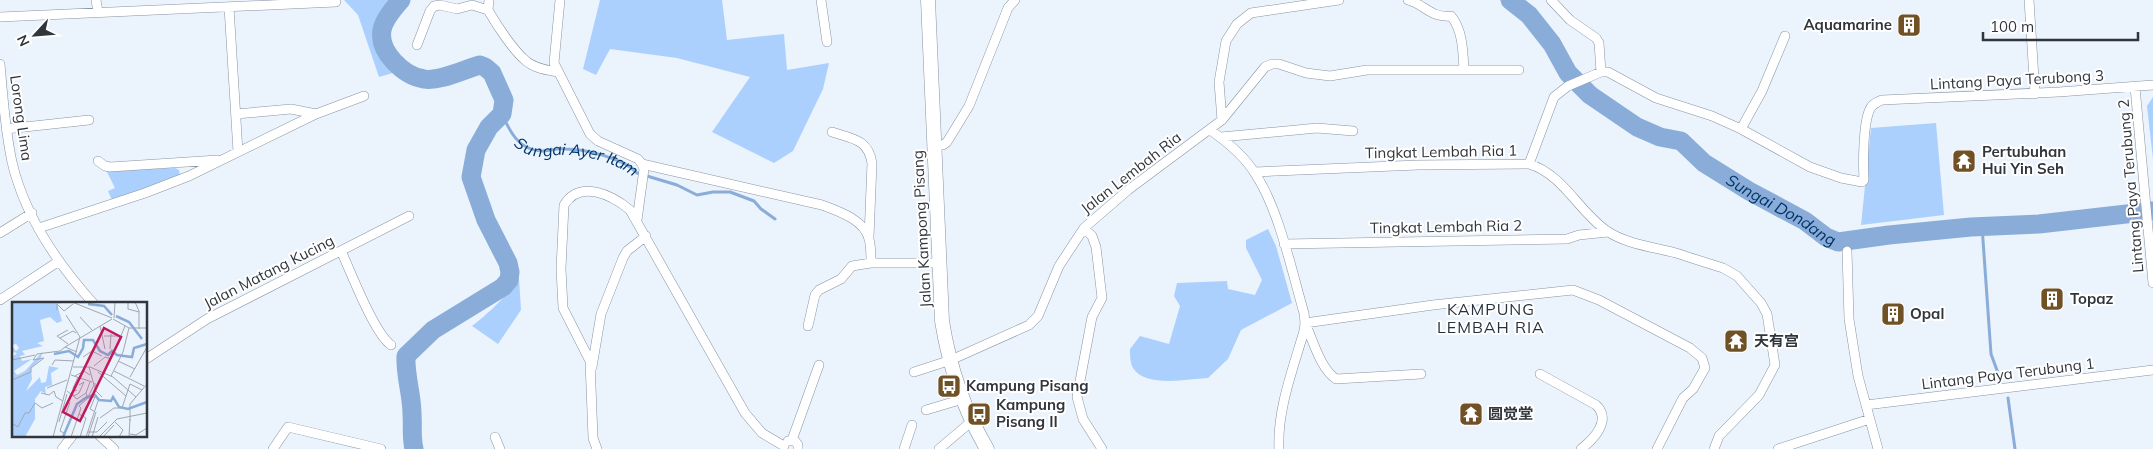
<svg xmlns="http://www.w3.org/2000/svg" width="2153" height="449" viewBox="0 0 2153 449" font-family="Mulish,'Noto Sans SC',sans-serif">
  <rect width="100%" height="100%" fill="#ebf3fd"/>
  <path fill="#acd0fd" d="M344 0H389C372 30 375 46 396 72L379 77 358 15Z
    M600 0H722L727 40 784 34 787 70 829 63 823 89 793 151 774 163 712 132 750 77 677 58 610 49 596 75 583 69Z
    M2153 97V159L2147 106Z
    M1936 123 1944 215 1861 225 1871 128Z
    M175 168 179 170 180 175 112 200 108 191 115 188 106 170Z
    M1268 229 1276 246 1292 303 1241 330 1228 359 1208 378C1188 379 1145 388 1133 368 1130 363 1130 355 1130 349L1140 336 1169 344 1180 306 1174 296 1177 283 1227 281 1228 289 1255 295 1262 280 1246 248V240Z
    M519 278 521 310 498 344 472 326C490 312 506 297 519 278Z"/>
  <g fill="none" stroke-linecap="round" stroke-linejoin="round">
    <g stroke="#89add8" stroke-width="3">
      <path id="s1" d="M502 114C510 132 519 150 541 151 549 151 557 148 565 149 585 149 623 158 637 173L677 185 697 195 713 192H730L754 201 761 209 775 219"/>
      <path d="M1982 226 1991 354 1998 373"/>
      <path d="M2008 398 2015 449"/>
    </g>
    <g stroke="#89add8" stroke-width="19">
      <path d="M401 0C394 8 384 19 382 30 378 52 404 76 424 79 439 82 465 69 480 65L485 67 492 73 504 100 502 114 489 127 476 150 471 177 486 220 508 263 510 272 509 280 503 287 433 330 406 356C405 376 412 394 412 414 413 427 411 436 414 449"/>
      <path id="s2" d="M1510 0 1529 15 1552 44 1568 73 1590 95 1637 127 1660 137 1681 141 1704 163 1749 191 1805 221 1826 237 1838 242 1889 235 1971 227 2039 224 2153 211"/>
    </g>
    <g stroke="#8894a2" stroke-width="10">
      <path id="minor" d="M96 0 98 12
        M560 0 554 63 590 134 598 141 638 159 642 164 822 205C838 211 865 220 869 239 871 246 871 255 871 263
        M821 0 827 42
        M1408 0C1426 5 1430 18 1451 16 1463 30 1463 53 1464 70
        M1551 0 1570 20 1596 38 1599 43 1601 72
        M2029 0 2035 94
        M229 7 238 152
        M488 10C496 24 513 50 525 60 533 68 547 70 557 72
        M0 17 336 2
        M417 45 430 11 434 6 440 5 457 9 472 5 488 10 489 0
        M0 64C3 97 5 130 12 162 24 214 57 263 93 303
        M2135 87 2153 283
        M236 114 291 109 316 114
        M1222 120 1219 82 1226 41 1237 24 1251 13 1339 0
        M6 129 89 120
        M1741 129 1762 91 1785 36
        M1210 130C1226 141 1246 158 1256 175 1279 210 1292 272 1304 313L1305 323 1304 331C1293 369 1277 410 1279 449
        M832 132C853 139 868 139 872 163L869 237
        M1221 137 1317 128 1353 131
        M934 145H943L947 142 969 106 1008 8 1015 0
        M98 161 105 166 110 167 218 160
        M1529 164 1554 97 1568 86 1601 72H1608L1656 98 1712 116 1741 129 1810 167 1841 178 1862 182 1864 180C1863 163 1863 123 1870 109 1872 104 1877 102 1882 100L2059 92 2153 85
        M1255 172 1418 165 1529 164C1563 174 1579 212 1607 231 1626 244 1653 247 1676 253 1691 258 1707 263 1723 268L1737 276 1761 303 1767 314 1775 365 1759 395 1719 436 1714 449
        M637 220 644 169 642 164
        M39 228 145 193 189 176 316 114 364 96
        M1084 228 1092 236 1096 247 1102 298 1092 317 1077 397 1083 419 1102 449
        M0 233 32 213
        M1284 244 1567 239 1579 235 1608 232
        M341 251C351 272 374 333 391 345
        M1847 251 1849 319 1858 376 1878 449
        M0 300 59 261
        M808 326 815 295 819 290 841 279 852 266 871 263H938
        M146 359 207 319 409 216
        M592 367 601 314 623 258 627 251 646 236
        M914 372 951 360 1029 325 1038 316 1059 266 1084 228 1128 190 1222 120 1265 67 1272 64H1279L1306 73 1330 76 1367 70H1519
        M1421 374 1336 379C1320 368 1313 340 1305 323L1433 305 1573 290 1599 300 1690 348 1702 358 1705 368 1693 389 1683 398 1657 449
        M1540 374 1596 405C1612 420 1594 439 1581 449
        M1866 405 2153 370
        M926 410 963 399
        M99 435 114 449
        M495 437 500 449
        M792 440 819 365
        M788 441H795L798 445V449
        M62 449 73 435
        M273 449 288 427 381 449
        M597 449 593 438 590 361 563 308 561 269 564 205C580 179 612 195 630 210L745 413 762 433 784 446
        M904 449 912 425
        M939 449 972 421
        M1778 449 1870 419"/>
    </g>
    <g stroke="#8894a2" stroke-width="15">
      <path id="secondary" d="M928 0 942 321C949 365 964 410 987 449"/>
    </g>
    <use href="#minor" stroke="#fff" stroke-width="9"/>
    <use href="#secondary" stroke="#fff" stroke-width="14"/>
  </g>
  <defs>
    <g id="building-square" transform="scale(1.25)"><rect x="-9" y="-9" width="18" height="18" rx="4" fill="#705126" stroke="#fff"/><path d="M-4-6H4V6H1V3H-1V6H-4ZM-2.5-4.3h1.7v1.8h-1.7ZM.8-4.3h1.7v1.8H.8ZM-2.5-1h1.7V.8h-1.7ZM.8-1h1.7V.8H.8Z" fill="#fff"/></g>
    <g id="temple-square" transform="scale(1.25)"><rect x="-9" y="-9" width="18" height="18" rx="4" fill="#705126" stroke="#fff"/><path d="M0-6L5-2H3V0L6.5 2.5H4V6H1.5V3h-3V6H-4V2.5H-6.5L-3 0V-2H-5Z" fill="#fff"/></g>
    <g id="bus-square" transform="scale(1.25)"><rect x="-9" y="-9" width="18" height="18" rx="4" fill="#705126" stroke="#fff"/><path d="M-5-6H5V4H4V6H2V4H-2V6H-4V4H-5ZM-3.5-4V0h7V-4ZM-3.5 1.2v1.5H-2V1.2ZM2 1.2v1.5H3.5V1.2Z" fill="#fff"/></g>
  </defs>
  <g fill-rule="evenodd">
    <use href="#building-square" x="1909" y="25"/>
    <use href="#temple-square" x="1964" y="161"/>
    <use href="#building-square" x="2052" y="299"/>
    <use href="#building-square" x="1893" y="314"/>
    <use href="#temple-square" x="1736" y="341"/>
    <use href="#bus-square" x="949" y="386"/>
    <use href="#bus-square" x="979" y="414"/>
    <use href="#temple-square" x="1471" y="414"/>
  </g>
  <g text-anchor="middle" stroke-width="4" stroke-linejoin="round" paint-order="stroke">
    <g font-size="15" font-weight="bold" fill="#31363c" stroke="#fff" text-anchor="start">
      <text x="1892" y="30" text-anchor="end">Aquamarine</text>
      <text x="1982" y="157">Pertubuhan<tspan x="1982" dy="17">Hui Yin Seh</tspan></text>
      <text x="2070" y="304">Topaz</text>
      <text x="1910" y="319">Opal</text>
      <text x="1754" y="346">天有宫</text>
      <text x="966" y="391">Kampung Pisang</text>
      <text x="996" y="410">Kampung<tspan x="996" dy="17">Pisang II</tspan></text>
      <text x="1488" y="419">圆觉堂</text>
    </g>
    <g font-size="15" fill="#31363c" stroke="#fff">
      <text transform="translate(2017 80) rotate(-3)" y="5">Lintang Paya Terubong 3</text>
      <text transform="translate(21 118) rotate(82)" y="5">Lorong Lima</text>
      <text transform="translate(1441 152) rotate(-1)" y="5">Tingkat Lembah Ria 1</text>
      <text transform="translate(1131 173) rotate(-38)" y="5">Jalan Lembah Ria</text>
      <text transform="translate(2131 186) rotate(-95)" y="5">Lintang Paya Terubung 2</text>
      <text transform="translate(1446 227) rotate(-1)" y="5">Tingkat Lembah Ria 2</text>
      <text transform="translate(922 229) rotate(-93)" y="5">Jalan Kampong Pisang</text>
      <text transform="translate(269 272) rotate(-27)" y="5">Jalan Matang Kucing</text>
      <text transform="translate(2008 374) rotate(-7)" y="5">Lintang Paya Terubung 1</text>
    </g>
    <g font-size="16" font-style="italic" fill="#003367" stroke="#fff">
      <text dy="6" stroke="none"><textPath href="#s1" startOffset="94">Sungai Ayer Itam</textPath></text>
      <text dy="6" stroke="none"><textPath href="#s2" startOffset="351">Sungai Dondang</textPath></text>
    </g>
    <g font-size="16" letter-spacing="1" fill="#28323e" stroke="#fff">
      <text x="1491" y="315">KAMPUNG<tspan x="1491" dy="18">LEMBAH RIA</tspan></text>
    </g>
  </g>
  <g transform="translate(12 302)">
    <rect width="135" height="135" fill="#ebf3fd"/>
    <path d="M0 0H54L45 2 50 19 45 21 38 15 28 18 32 39 25 41 31 44 10 49 13 53 8 54 10 59 20 57 2 69 5 73 13 69 30 50 29 57 19 66 20 77 14 89 28 75 29 81 34 80 37 64 47 66 39 71 40 83 33 85 34 92 29 89 23 97V117L13 135H0V55L5 51 0 50V44L4 49 7 46 4 42 0 43Z" fill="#acd0fd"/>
    <path fill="none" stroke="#89add8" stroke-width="2.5" d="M76 2 92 4 100 13M104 14 117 20 130 37M42 52 57 49 66 55 71 46 72 38H81L88 49 96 53 100 49 105 53 120 55 122 46 135 42M51 135 65 102 75 95 83 93 87 98 99 99 101 95 107 105 116 107 135 100"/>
    <path fill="none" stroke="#a1a7b0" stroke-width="1" d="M60 0 100 16M116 0V7L127 10M123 0 127 9V27M45 8V2L52 9 61 2M54 13 68 35M68 15 80 28M102 16 103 0M101 17 117 26H135M88 24 93 47M92 34H108M48 36 61 29 64 31M56 42 45 34 56 28M98 47 99 32M103 48 113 24M65 50 53 45 100 17M71 55 80 49 90 54M0 58 23 53M21 58 25 52 48 49 53 45M106 59 123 67M40 63 43 58 62 59M82 64 93 55 99 57M61 65H78L101 75 124 95M77 65 82 83 77 93M102 69 132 84M86 70 114 94M59 73 80 80M63 74 72 69 78 73M99 74 111 50 117 26M118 75 135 45M0 78 19 70V66L32 56 21 58M83 81V88L90 95M35 86 55 78M65 88 62 89 61 86 66 75M55 89 65 97 74 91 78 80M59 90 62 94 67 91 72 80 67 83M29 91 37 93 42 89 44 95 51 99M76 96 83 95 78 107 82 109M67 112 74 116 68 135M88 116 102 106H110L118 82 130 88M118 119V102L135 82M47 120 55 92M103 120 111 128 107 135M0 125 1 122 6 125 13 111H17L23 101 30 106 41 101M76 130H85L95 120M52 131 48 129 58 100M118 132 124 133 135 126M41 135 68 35M59 135 69 106 67 104 76 96 74 91M74 135 86 99M76 135 84 110M80 135 86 115M87 135 105 117 135 111M91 135 102 123M117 135 118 117"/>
    <path fill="#c2185b" fill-opacity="0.15" stroke="#c2185b" stroke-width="2.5" d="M92 26 109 35 68 119 51 110Z"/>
    <rect width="135" height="135" fill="none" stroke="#31363c" stroke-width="2.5"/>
  </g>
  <g transform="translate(35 35) rotate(244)" stroke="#ffffff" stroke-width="4" paint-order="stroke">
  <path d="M0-4L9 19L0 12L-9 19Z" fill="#31363c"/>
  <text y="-8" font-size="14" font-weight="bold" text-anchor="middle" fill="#31363c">N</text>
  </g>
  <path d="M1983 32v8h155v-8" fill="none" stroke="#31363c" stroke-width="2.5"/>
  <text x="1990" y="32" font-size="15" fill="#31363c" stroke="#ffffff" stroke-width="4" paint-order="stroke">100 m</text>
</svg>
